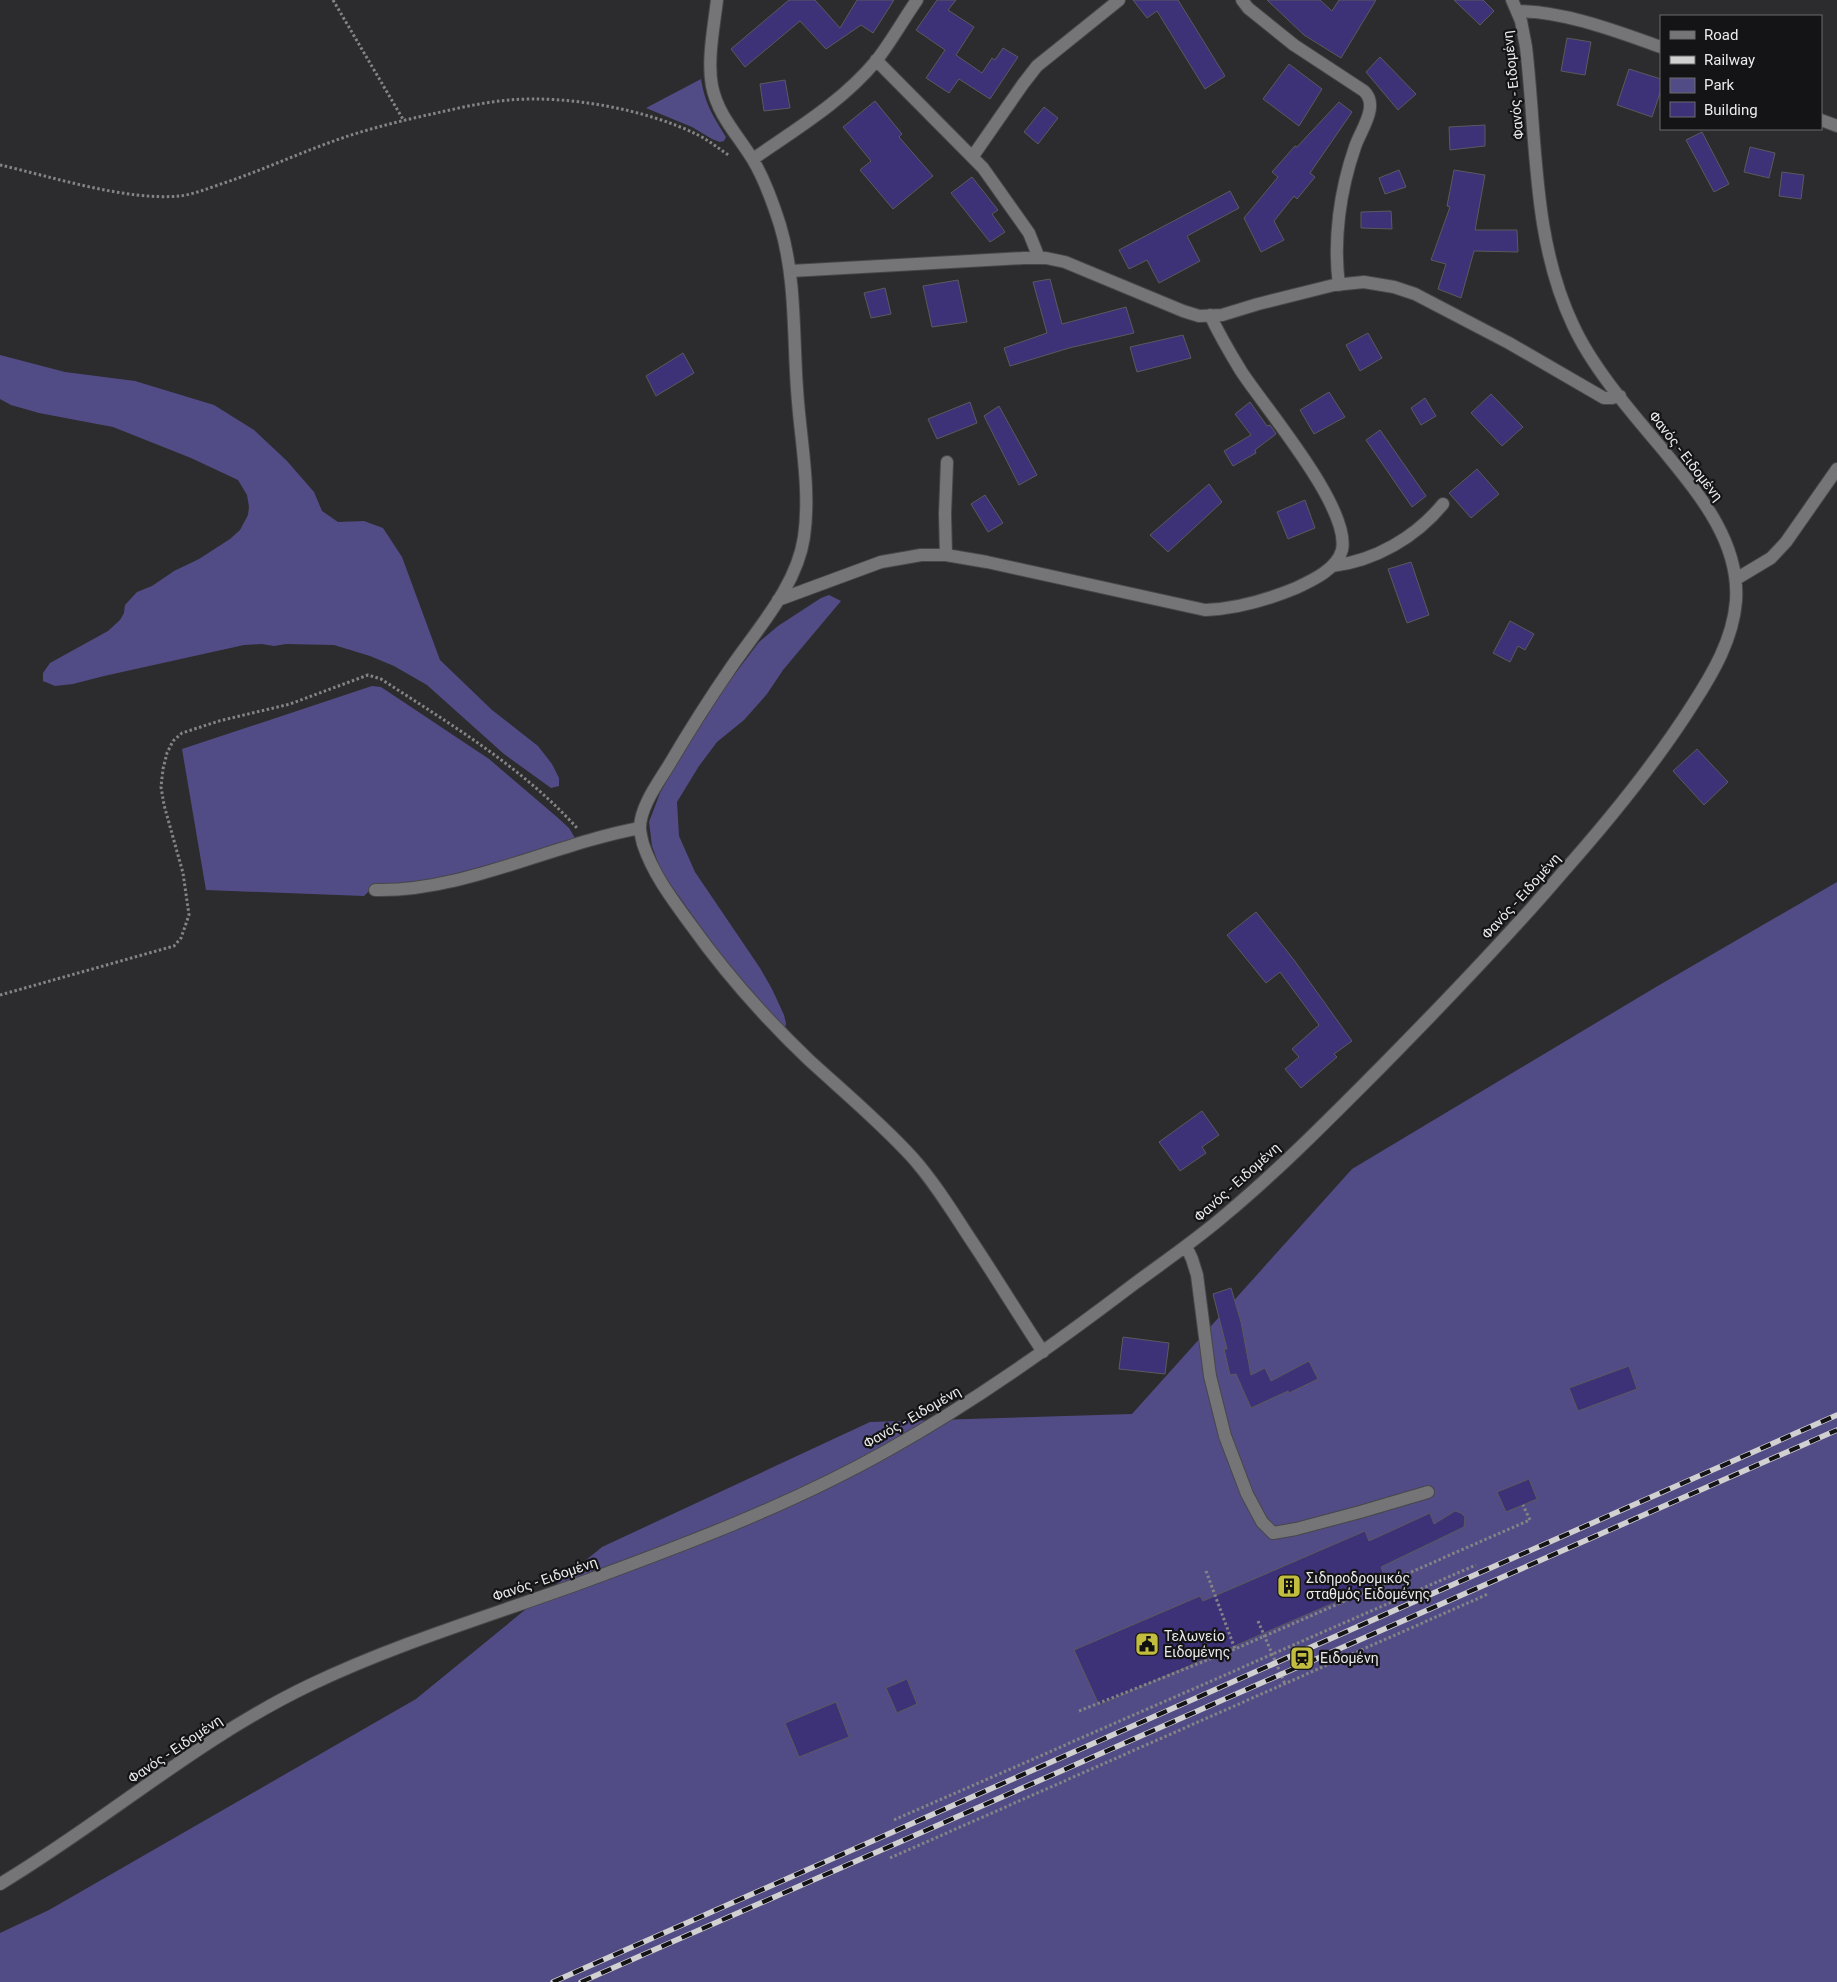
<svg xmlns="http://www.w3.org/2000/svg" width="1837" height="1982" viewBox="0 0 1837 1982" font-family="Roboto,sans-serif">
  <rect width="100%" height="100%" fill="#2c2c2e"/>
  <path fill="#524c86" d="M701 79C705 104 713 116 726 137L724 141 720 142 712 139 692 127 646 108Z
    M0 355 65 372 135 381 214 405 254 430 287 461 314 492 322 511 338 522 364 521 383 528 402 557 440 660 492 710 538 746 552 764 559 778V786L551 788 504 754 427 685 394 666 370 656 334 645 286 644 274 646 262 644 244 645 104 676 73 684 55 686 43 681V673L50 663 108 631 120 620 124 613 125 605 137 592 152 586 174 571 199 559 230 539 240 530 248 515 249 507 247 495 238 480 191 458 113 427 39 413 11 405 0 399Z
    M829 595 841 601 783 670 767 694 744 720 717 742 699 766 677 802 679 836 695 872 760 968 772 989 784 1015 786 1023 785 1028 758 1000 722 957 661 871 652 846 649 822 660 793 684 750 722 691 759 642 778 626 821 598Z
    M372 686 381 687 489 759 557 817 569 828 575 838 520 856 421 883 376 884 364 896 206 890 182 749Z
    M1837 882V1982H0V1933L49 1910 416 1699 602 1547 870 1422 1132 1414 1352 1169 1656 987Z"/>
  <path fill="#3d3177" stroke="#5a5a5d" d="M789 0H815L840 28 857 0H894L873 33 861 25 826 49 800 21 745 67 731 49Z
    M937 0H956L948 10 974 27 956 55 982 73 992 58 995 60 1003 48 1018 57 990 99 959 79 949 93 926 78 945 50 916 30Z
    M1133 0H1178L1225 76 1205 89 1157 11 1147 18Z
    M1267 0H1320L1332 11 1339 0H1376L1341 58 1304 35Z
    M1454 0H1483L1494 11 1480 25Z
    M1567 38 1591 42 1585 75 1561 71Z
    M1380 57 1416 94 1398 110 1366 72Z
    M1289 64 1322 89 1299 126 1263 99Z
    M1629 69 1661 79V90L1652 117 1617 105Z
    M785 80 790 108 764 111 760 84Z
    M875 101 902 134 899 137 933 176 893 209 860 170 871 161 843 127Z
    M1339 102 1352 112 1310 173 1315 177 1297 199 1294 196 1274 221 1284 240 1261 252 1244 218 1278 177 1272 172 1295 146 1297 147Z
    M1044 107 1058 118 1038 144 1024 132Z
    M1485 125V146L1450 150 1449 127Z
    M1702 132 1729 184 1714 192 1686 140Z
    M1750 147 1775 153 1769 178 1744 172Z
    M1399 170 1406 187 1385 194 1379 178Z
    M1454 170 1485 175 1475 230H1517L1518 252 1474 251 1461 298 1438 289 1446 264 1431 260 1450 207 1447 206Z
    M1782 172 1804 175 1801 199 1779 196Z
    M972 177 998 210 992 214 1005 232 990 242 951 193Z
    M1230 191 1239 208 1187 236 1200 261 1159 283 1147 260 1129 269 1119 250Z
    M1391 211 1392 229 1361 228V212Z
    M1050 279 1062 324 1126 307 1134 333 1069 348 1010 366 1004 348 1047 333 1033 282Z
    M958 280 967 322 932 327 923 286Z
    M885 288 891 314 871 318 864 293Z
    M1368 333 1382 358 1360 371 1346 345Z
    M1183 335 1191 358 1137 372 1130 347Z
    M683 353 694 373 656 396 646 376Z
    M1329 392 1345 417 1314 434 1300 410Z
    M1491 394 1523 427 1502 446 1471 413Z
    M1425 398 1436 416 1421 425 1411 408Z
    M970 402 977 423 937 439 928 419Z
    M1250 402 1267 426 1270 425 1276 434 1255 450 1256 453 1233 466 1224 451 1251 435 1235 414Z
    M999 406 1037 475 1019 485 984 416Z
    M1380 430 1426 496 1412 507 1366 440Z
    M1477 469 1499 494 1471 518 1449 493Z
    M1209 484 1222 502 1168 552 1150 535Z
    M985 495 1003 523 988 532 971 504Z
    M1305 500 1315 528 1288 539 1277 512Z
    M1411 562 1429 615 1407 623 1388 569Z
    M1510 621 1534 634 1525 650 1518 646 1510 662 1493 653Z
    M1697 749 1728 782 1704 805 1673 771Z
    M1256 912 1294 960 1352 1041 1334 1054 1337 1057 1301 1088 1285 1069 1299 1057 1292 1049 1319 1025 1280 972 1266 983 1227 935Z
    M1202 1111 1219 1135 1202 1147 1206 1153 1180 1171 1159 1142Z
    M1231 1288 1241 1322 1251 1375 1265 1368 1271 1381 1309 1361 1318 1379 1289 1393 1288 1391 1251 1408 1236 1374 1230 1375 1224 1349H1227L1213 1294Z
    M1123 1337 1169 1343 1165 1374 1119 1369Z
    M1629 1366 1637 1389 1578 1411 1569 1388Z
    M1529 1479 1537 1499 1506 1512 1497 1492Z
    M1455 1511 1461 1513 1465 1517 1464 1527 1381 1567 1386 1580 1099 1705 1074 1650 1200 1596 1203 1601 1365 1531 1369 1541 1430 1513 1434 1524Z
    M907 1679 917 1704 897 1713 886 1688Z
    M836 1702 849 1737 799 1757 785 1723Z"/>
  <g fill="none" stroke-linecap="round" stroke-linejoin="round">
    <g stroke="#474749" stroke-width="14">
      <path id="minor" d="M717 0C714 26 707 60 712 86 718 116 738 135 753 160 765 180 773 203 780 225 796 278 793 334 797 389 800 438 811 488 804 537 797 585 759 627 732 666 710 698 689 731 669 765 658 783 640 807 640 828 640 832 642 840 643 844 653 874 672 899 691 925 726 974 765 1018 809 1060 844 1092 880 1122 912 1157 936 1184 955 1216 975 1246 998 1281 1020 1317 1043 1352
        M1242 0 1248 8 1294 45 1364 91C1380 106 1360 131 1355 147 1340 190 1333 240 1339 285
        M1517 11C1564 11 1616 31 1661 47
        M876 60 983 168 1029 233 1039 258
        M1821 120 1837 126
        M973 156 1023 84 1037 66 1119 0
        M753 159C796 129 842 102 876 61 891 42 903 20 917 0
        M791 271 1024 258H1046L1065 262 1183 311 1199 316 1222 315 1258 304 1334 285 1364 282 1394 287 1415 294 1509 343 1604 398H1612L1620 396
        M946 555 945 514 947 462
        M1332 566C1375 561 1416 537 1443 504
        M1736 579 1771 558 1786 542 1837 469
        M778 600 881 562 921 555H946L987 562 1205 610C1237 609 1267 600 1296 588 1313 580 1337 569 1342 550 1351 508 1265 408 1241 371 1230 353 1219 334 1210 315
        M375 890C463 892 553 844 640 828
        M1186 1246 1192 1259 1197 1275 1210 1376 1225 1436 1247 1494 1262 1522 1273 1533 1296 1529 1360 1512 1428 1492
        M0 1884C105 1821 199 1738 310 1685 396 1644 486 1617 575 1585 681 1546 789 1506 888 1450 974 1402 1055 1344 1134 1284 1165 1261 1196 1240 1225 1215 1279 1170 1329 1119 1379 1069 1442 1005 1505 940 1563 872 1610 819 1655 764 1693 704 1713 673 1733 639 1736 601 1740 542 1699 494 1664 451 1633 414 1593 369 1573 325 1532 239 1537 140 1526 47L1521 21 1512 0"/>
    </g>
    <path stroke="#848485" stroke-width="3" stroke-dasharray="2.5 2.5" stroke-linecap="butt" d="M333 0 404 121
      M0 165C53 177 126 201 180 196 195 194 209 188 224 183 260 171 295 155 331 142 366 129 404 120 441 112 463 107 486 102 509 100 567 95 646 109 698 135 710 141 719 149 730 156
      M0 995 174 946 181 938 189 915 183 873 164 805 161 787 163 769 167 753 173 741 182 733 219 721 290 704 368 675 381 679C450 724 522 767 577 828
      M1206 1571 1235 1649
      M1258 1621 1285 1684
      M1079 1711 1235 1649 1530 1520 1523 1505
      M894 1820 1476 1565
      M890 1858 1488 1594"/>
    <use href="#minor" stroke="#757577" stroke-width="12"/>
    <g stroke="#d1d1d2" stroke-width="5.5">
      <path id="rail" d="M553 1982 1837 1415
        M581 1982 1837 1430"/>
    </g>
    <use href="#rail" stroke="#141416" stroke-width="4" stroke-dasharray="11" stroke-linecap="butt"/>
  </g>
  <defs>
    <g id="building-square" transform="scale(1.25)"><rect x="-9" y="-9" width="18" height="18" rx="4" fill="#c2bd3f" stroke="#141416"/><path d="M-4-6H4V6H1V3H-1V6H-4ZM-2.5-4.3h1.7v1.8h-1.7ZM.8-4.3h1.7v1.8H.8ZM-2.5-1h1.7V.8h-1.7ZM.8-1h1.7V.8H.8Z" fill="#111"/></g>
    <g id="civic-square" transform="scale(1.25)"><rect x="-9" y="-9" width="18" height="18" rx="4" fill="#c2bd3f" stroke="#141416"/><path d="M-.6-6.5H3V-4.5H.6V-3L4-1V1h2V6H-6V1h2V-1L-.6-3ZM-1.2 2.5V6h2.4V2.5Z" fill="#111"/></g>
    <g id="station-square" transform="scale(1.25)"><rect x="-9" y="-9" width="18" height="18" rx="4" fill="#c2bd3f" stroke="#141416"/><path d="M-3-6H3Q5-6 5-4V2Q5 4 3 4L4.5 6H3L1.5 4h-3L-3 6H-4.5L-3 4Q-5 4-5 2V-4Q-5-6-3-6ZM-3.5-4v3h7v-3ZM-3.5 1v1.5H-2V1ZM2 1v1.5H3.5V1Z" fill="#111"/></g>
  </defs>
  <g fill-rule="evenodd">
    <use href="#building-square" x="1289" y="1586"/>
    <use href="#civic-square" x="1147" y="1644"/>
    <use href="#station-square" x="1302" y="1658"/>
  </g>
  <g text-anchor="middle" stroke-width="4.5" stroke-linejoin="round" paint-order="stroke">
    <g font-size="14" fill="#ebebec" stroke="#141416">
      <text transform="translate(1513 85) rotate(-96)" y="5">Φανός - Ειδομένη</text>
      <text transform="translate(1686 456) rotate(52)" y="5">Φανός - Ειδομένη</text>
      <text transform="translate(1521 896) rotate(-48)" y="5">Φανός - Ειδομένη</text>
      <text transform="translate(1237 1182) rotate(-42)" y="5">Φανός - Ειδομένη</text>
      <text transform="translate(912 1417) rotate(-30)" y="5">Φανός - Ειδομένη</text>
      <text transform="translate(545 1579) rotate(-19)" y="5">Φανός - Ειδομένη</text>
      <text transform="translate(175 1749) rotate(-34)" y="5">Φανός - Ειδομένη</text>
    </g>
    <g font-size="14" fill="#ebebec" stroke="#141416" text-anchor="start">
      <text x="1306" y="1583">Σιδηροδρομικός<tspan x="1306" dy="16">σταθμός Ειδομένης</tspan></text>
      <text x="1164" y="1641">Τελωνείο<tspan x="1164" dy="16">Ειδομένης</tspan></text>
      <text x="1320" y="1663">Ειδομένη</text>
    </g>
  </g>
  <rect x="1660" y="15" width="162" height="115" fill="#141416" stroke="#6a6a6c"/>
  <rect x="1670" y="31" width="25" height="8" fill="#757577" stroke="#6a6a6c"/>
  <text x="1704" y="40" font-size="15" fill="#ebebec">Road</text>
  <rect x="1670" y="56" width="25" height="8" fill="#d1d1d2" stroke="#6a6a6c"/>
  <text x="1704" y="65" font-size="15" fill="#ebebec">Railway</text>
  <rect x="1670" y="78" width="25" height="15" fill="#524c86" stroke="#6a6a6c"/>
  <text x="1704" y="90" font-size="15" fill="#ebebec">Park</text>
  <rect x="1670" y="102" width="25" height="15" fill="#3d3177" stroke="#6a6a6c"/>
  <text x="1704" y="115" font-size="15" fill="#ebebec">Building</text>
</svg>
